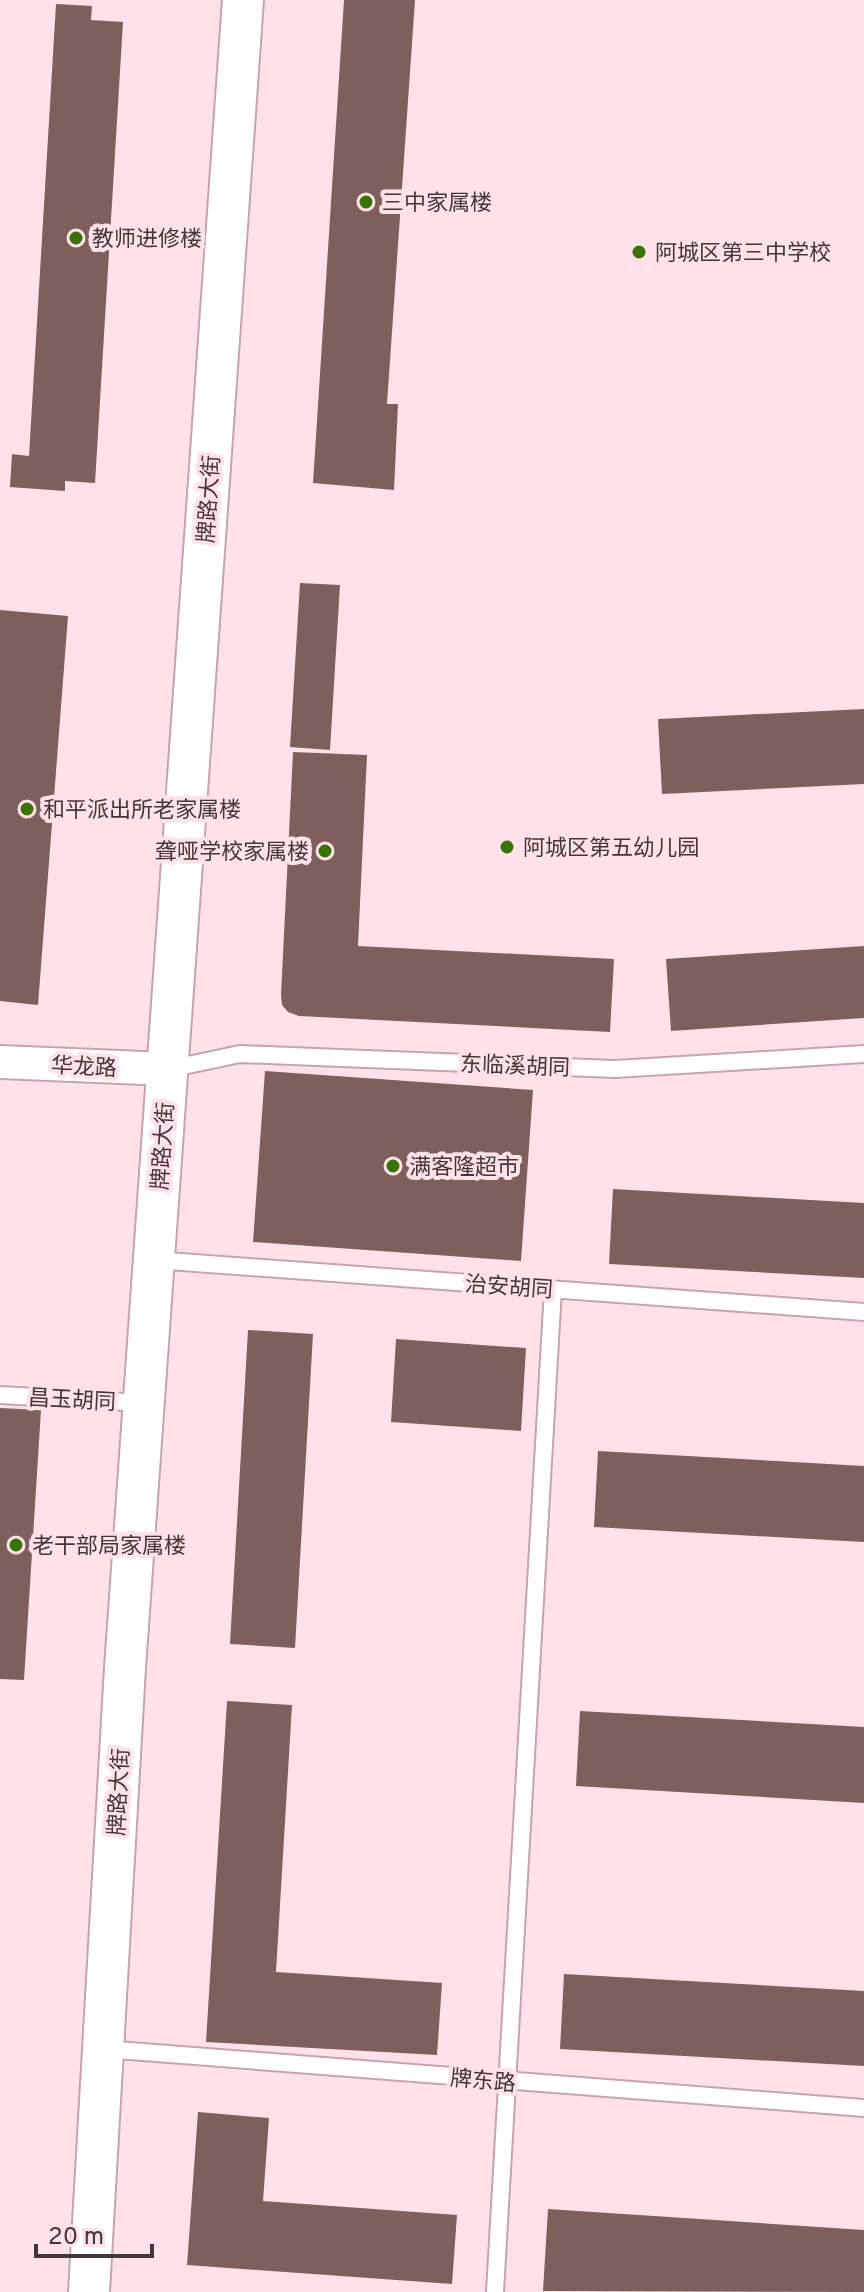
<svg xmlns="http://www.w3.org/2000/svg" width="864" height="2292" viewBox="0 0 864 2292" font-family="Overpass,'Noto Sans SC',sans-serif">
  <rect width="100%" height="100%" fill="#ffe2e9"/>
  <path fill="#7f5f5b" d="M344 0H415L387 404H398L394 490 313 483Z
    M56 4 92 6 91 20 123 22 95 483 65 481V491L10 487 12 454 29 456Z
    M300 583 340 585 330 750 290 747Z
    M0 610 68 616 38 1005 0 1001Z
    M864 709V784L662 794 658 719Z
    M293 752 367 755 358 946 614 959 610 1032 299 1016 288 1012 282 1005 281 995Z
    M864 946V1018L671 1031 666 959Z
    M265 1071 533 1090 521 1261 253 1242Z
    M613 1189 864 1203V1278L609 1264Z
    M248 1330 313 1334 295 1648 230 1644Z
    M396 1339 526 1348 521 1431 391 1422Z
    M0 1408 41 1410 24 1680 0 1679Z
    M598 1451 864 1466V1542L594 1527Z
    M227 1701 292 1705 276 1972 442 1983 437 2055 206 2042Z
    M580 1711 864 1727V1803L576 1786Z
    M564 1974 864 1991V2066L560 2049Z
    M198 2112 269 2118 263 2201 457 2215 452 2284 187 2265Z
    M548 2209 864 2230V2292L543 2291Z"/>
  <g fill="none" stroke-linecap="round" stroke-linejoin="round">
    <g stroke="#c7a4ad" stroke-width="20">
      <path id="service" d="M169 1069 240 1054 615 1069 864 1054
        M154 1260 864 1312
        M0 1395 142 1403
        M104 2049 864 2108
        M495 2292 553 1289"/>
    </g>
    <g stroke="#c7a4ad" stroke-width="36">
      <path id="minor" d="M0 1062 168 1069"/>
    </g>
    <g stroke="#c7a4ad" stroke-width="44">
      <path id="tertiary" d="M89 2292 125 1668 243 0"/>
    </g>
    <use href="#service" stroke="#fff" stroke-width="16"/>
    <use href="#minor" stroke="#fff" stroke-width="32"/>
    <use href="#tertiary" stroke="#fff" stroke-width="40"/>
  </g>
  <g fill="#377306" stroke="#ffe2e9" stroke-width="3">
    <circle cx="366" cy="202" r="8"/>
    <circle cx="76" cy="238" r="8"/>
    <circle cx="639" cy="252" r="8"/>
    <circle cx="27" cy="809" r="8"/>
    <circle cx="507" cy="847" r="8"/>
    <circle cx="325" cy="851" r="8"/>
    <circle cx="393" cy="1166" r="8"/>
    <circle cx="16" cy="1545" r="8"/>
  </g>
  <g text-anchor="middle" stroke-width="8" stroke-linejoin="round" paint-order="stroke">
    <g font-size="22" fill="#433539" stroke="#ffe2e9" text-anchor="start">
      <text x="382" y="210">三中家属楼</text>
      <text x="92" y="246">教师进修楼</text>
      <text x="655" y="260">阿城区第三中学校</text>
      <text x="43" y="817">和平派出所老家属楼</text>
      <text x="523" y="855">阿城区第五幼儿园</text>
      <text x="309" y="859" text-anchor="end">聋哑学校家属楼</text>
      <text x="409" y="1174">满客隆超市</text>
      <text x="32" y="1553">老干部局家属楼</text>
    </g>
    <g font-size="22" fill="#433539" stroke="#ffe2e9">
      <text transform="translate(208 499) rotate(-86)" y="8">牌路大街</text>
      <text transform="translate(515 1065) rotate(2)" y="8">东临溪胡同</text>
      <text transform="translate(84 1066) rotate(3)" y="8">华龙路</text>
      <text transform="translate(162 1146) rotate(-86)" y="8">牌路大街</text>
      <text transform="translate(509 1286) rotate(4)" y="8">治安胡同</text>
      <text transform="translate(72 1399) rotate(3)" y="8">昌玉胡同</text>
      <text transform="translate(118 1792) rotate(-87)" y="8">牌路大街</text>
      <text transform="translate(483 2080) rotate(5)" y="8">牌东路</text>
    </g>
  </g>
  <path d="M36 2244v12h116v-12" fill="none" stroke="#433539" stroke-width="4"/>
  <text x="48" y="2244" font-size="24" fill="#433539" stroke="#ffe2e9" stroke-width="6" paint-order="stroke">20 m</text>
</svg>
